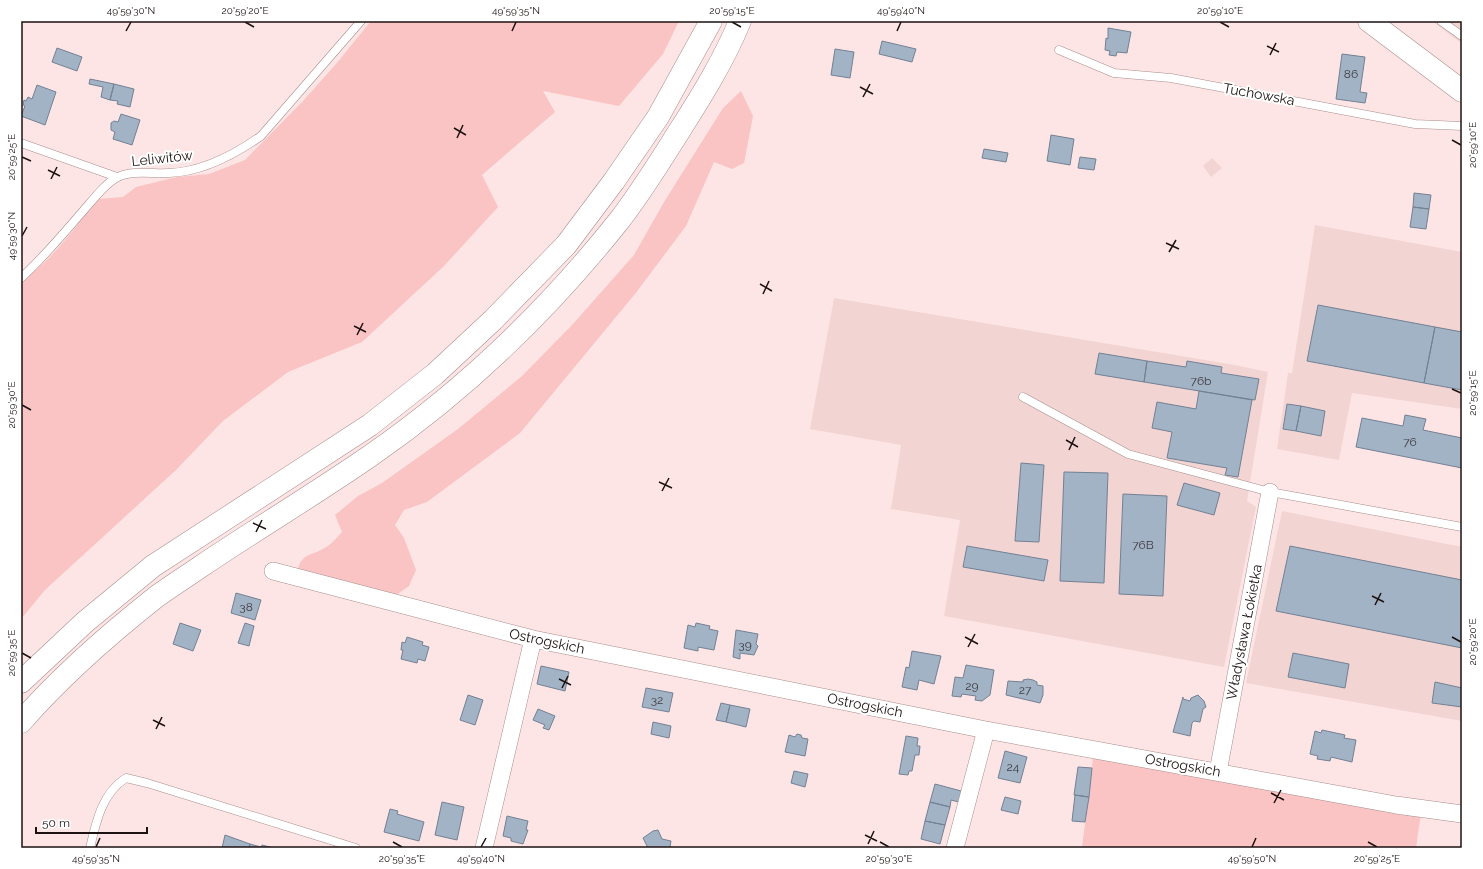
<svg xmlns="http://www.w3.org/2000/svg" width="1483" height="869" viewBox="0 0 1483 869" font-family="Raleway,sans-serif">
  <rect width="100%" height="100%" fill="#fee5e5"/>
  <path fill="#f2d4d3" d="M1432 21H1462V44Z
    M1212 158 1222 168 1211 177 1203 166Z
    M1315 225 1462 252V409L1352 393 1339 460 1277 449 1288 373H1292Z
    M834 298 1235 365 1268 372 1247 501 1256 507 1224 667 944 616 960 520 891 509 901 445 810 429Z
    M1282 511 1462 547V721L1246 683Z"/>
  <path fill="#f9c4c3" d="M371 21H679L663 54 619 106 543 91 555 112 482 175 498 207 444 266 362 342 288 372 223 421 176 470 45 590 21 619V281C52 261 75 227 98 199L123 197 136 187 177 177 209 174 245 160 303 101 336 64Z
    M741 91 753 116 744 163 732 169 714 162 686 226 635 294 520 433 427 502 404 510 395 525 404 538 416 570 409 586 389 600 296 575C302 550 310 558 326 547 332 544 337 537 342 532L335 515 358 496 382 483 458 429 522 376 573 324 634 255 664 202 723 108Z
    M1093 758 1421 813 1416 848H1082Z"/>
  <path fill="#a3b3c6" stroke="#728193" d="M1108 28 1131 32 1127 53 1117 52 1116 56 1109 55 1110 51 1105 50 1106 38 1108 39Z
    M882 41 916 49 912 62 879 54Z
    M57 48 82 57 77 71 52 62Z
    M835 49 854 52 850 78 831 75Z
    M1342 54 1365 57 1360 92 1367 93 1365 103 1336 99Z
    M90 79 114 84 110 100 101 97 103 87 89 84Z
    M114 84 134 89 130 107 117 104 118 101 110 100Z
    M37 85 56 92 45 125 21 116 25 106 23 105 24 100 26 101 28 97 32 99Z
    M121 114 140 120 132 145 113 139 115 132 111 130V123L114 121 118 122Z
    M1051 135 1074 139 1070 165 1047 161Z
    M984 149 1008 153 1006 162 982 158Z
    M1080 157 1096 159 1094 170 1078 168Z
    M1414 193 1431 195 1429 209 1413 207Z
    M1413 207 1429 209 1426 229 1410 227Z
    M1318 305 1435 327 1424 383 1307 361Z
    M1435 327 1462 332V390L1424 383Z
    M1099 353 1147 361 1144 382 1095 374Z
    M1147 361 1186 367 1187 361 1222 367 1221 373 1259 379 1255 400 1144 382Z
    M1199 391 1252 400 1238 477 1225 475 1227 468 1167 458 1172 432 1152 428 1157 402 1196 409Z
    M1287 404 1301 406 1296 431 1283 429Z
    M1301 406 1325 411 1321 436 1296 431Z
    M1405 415 1426 419 1423 430 1462 438V468L1356 447 1362 418 1403 426Z
    M1021 463 1044 465 1039 542 1015 541Z
    M1064 472 1108 473 1104 583 1060 581Z
    M1184 483 1220 493 1214 515 1177 505Z
    M1123 494 1167 496 1163 596 1119 594Z
    M967 546 1048 560 1044 581 963 567Z
    M1290 546 1462 580V648L1276 611Z
    M236 593 261 600 255 620 231 613Z
    M180 623 201 630 193 651 173 644Z
    M245 623 254 626 249 646 238 643Z
    M696 623 710 626 709 629 718 631 714 650 698 647V651L684 648 688 625 695 627Z
    M736 630 758 634 756 644 758 646 754 655 740 653V659L733 657Z
    M407 637 423 642 422 645 429 647 425 661 418 659 417 663 401 659 403 650H401L402 642 405 643Z
    M912 651 941 656 934 684 919 680 917 690 902 687 906 667 909 668Z
    M1293 653 1349 664 1345 688 1288 677Z
    M966 665 994 670 990 695 982 701 975 700 976 696 962 694 961 697 952 696 955 677 963 678Z
    M541 666 569 672 565 691 537 684Z
    M1028 679 1033 680 1037 682V685L1043 686V695L1040 703 1006 695 1008 681 1023 682V680Z
    M1435 682 1462 688V707L1432 703Z
    M646 688 673 693 669 712 642 707Z
    M468 695 483 700 475 725 460 720Z
    M1198 695 1204 701 1206 707 1203 709 1200 722 1194 721 1192 723 1190 736 1173 732 1183 697V699L1190 701 1191 698Z
    M721 703 730 705 726 722 716 720Z
    M730 705 750 709 746 727 726 722Z
    M538 709 555 716 549 730 543 728 545 725 533 720Z
    M653 722 671 726 669 738 651 734Z
    M1322 730 1345 735 1344 738 1356 740 1352 762 1331 757 1330 761 1317 759 1318 756 1310 754 1315 731 1321 733Z
    M797 734 801 735 802 738 808 739 805 756 785 752 789 735 795 737Z
    M906 736 918 738 917 746H920L919 755H915L912 771H909L908 775 899 774Z
    M1005 751 1027 757 1020 783 998 778Z
    M1078 767 1092 768 1089 797 1074 795Z
    M794 771 808 774 805 787 791 783Z
    M935 784 965 792 963 803 951 800 950 807 930 802Z
    M1075 795 1089 797 1085 822 1072 821Z
    M1005 797 1021 801 1018 814 1001 810Z
    M442 802 464 807 457 840 435 835Z
    M930 802 950 807 945 825 925 821Z
    M390 809 398 811 397 814 424 822 419 841 384 832Z
    M507 816 528 821 526 830H528L523 844 511 841V838L503 836Z
    M925 821 945 825 940 844 921 839Z
    M658 830 662 839 671 841 670 847 674 848H648L643 838 653 831Z
    M225 835 250 844 249 848H222Z
    M250 844 261 847 262 845 274 848H249Z"/>
  <g fill="none" stroke-linecap="round" stroke-linejoin="round">
    <g stroke="#a98d8d" stroke-width="9">
      <path id="lane" d="M1441 21 1462 36
        M1059 50 1114 73 1171 78 1415 124 1462 126
        M21 143 117 177
        M21 278C44 257 63 234 83 211 92 201 106 182 118 177 132 170 153 174 169 173 203 172 234 155 261 136L361 21
        M1023 397 1128 454 1270 492 1462 527
        M90 848C96 822 102 793 126 778L147 783 356 848"/>
    </g>
    <g stroke="#a98d8d" stroke-width="18">
      <path id="street" d="M273 571 533 639 986 730 1396 805 1462 814
        M1218 772 1270 492
        M484 848 533 639
        M955 848 986 730"/>
    </g>
    <g stroke="#a98d8d" stroke-width="23">
      <path id="secondary" d="M1369 21 1462 91"/>
    </g>
    <g stroke="#a98d8d" stroke-width="23">
      <path id="primary" d="M21 682 85 622 153 566 370 425 435 374 493 320 566 245 614 181 658 117 711 21
        M21 722C61 676 108 635 156 597 171 586 187 576 203 565 258 528 315 494 370 456 464 391 547 311 618 222 640 194 659 163 678 133 701 97 724 60 740 21"/>
    </g>
    <use href="#lane" stroke="#fff" stroke-width="8"/>
    <use href="#street" stroke="#fff" stroke-width="17"/>
    <use href="#secondary" stroke="#fff" stroke-width="22"/>
    <use href="#primary" stroke="#fff" stroke-width="22"/>
  </g>
  <path fill="none" stroke="#1c1212" stroke-width="1.5" d="M245 22 254 27M732 22 741 27M1220 22 1229 27M126 31 131 22M512 31 516 22M897 31 901 22M1267 46 1279 52M1270 55 1276 43M860 87 873 94M863 97 870 84M454 128 466 135M457 138 463 125M1452 140 1461 145M22 157 31 161M48 170 60 176M51 179 57 167M22 236 27 227M1166 243 1179 249M1169 252 1176 240M760 284 772 291M763 294 769 281M354 326 366 332M357 335 363 323M1452 389 1461 393M22 405 31 410M1066 440 1078 447M1069 450 1075 437M659 482 672 488M662 491 669 478M253 523 266 529M256 532 262 520M1372 596 1384 602M1375 605 1381 593M965 637 978 644M1452 637 1461 642M968 647 975 634M22 653 31 658M559 679 571 685M562 688 568 676M153 720 165 726M156 729 162 717M1271 793 1284 800M1274 803 1281 790M865 835 877 841M393 842 402 847M880 842 889 847M1368 842 1377 847M868 844 874 831M96 847 100 838M481 847 486 838M1252 847 1256 838"/>
  <g text-anchor="middle" stroke-width="4" stroke-linejoin="round" paint-order="stroke">
    <g font-size="12" fill="#3e3a3f">
      <text x="1351" y="78">86</text>
      <text x="1201" y="385">76b</text>
      <text x="1410" y="446">76</text>
      <text x="1143" y="549">76B</text>
      <text x="246" y="611">38</text>
      <text x="745" y="649">39</text>
      <text x="972" y="690">29</text>
      <text x="1025" y="694">27</text>
      <text x="657" y="704">32</text>
      <text x="1013" y="771">24</text>
    </g>
    <g font-size="14" fill="#1c1212" stroke="#fff">
      <text transform="translate(1259 94) rotate(10)" y="5">Tuchowska</text>
      <text transform="translate(162 158) rotate(-6)" y="5">Leliwitów</text>
      <text transform="translate(1244 632) rotate(-79)" y="5">Władysława Łokietka</text>
      <text transform="translate(547 641) rotate(12)" y="5">Ostrogskich</text>
      <text transform="translate(865 705) rotate(11)" y="5">Ostrogskich</text>
      <text transform="translate(1183 765) rotate(10)" y="5">Ostrogskich</text>
    </g>
  </g>
  <rect width="1483" height="869" fill="none" stroke="#ffffff" stroke-width="44"/>
  <path d="M36 827v6h111v-6" fill="none" stroke="#1c1212" stroke-width="2"/>
  <text x="42" y="827" font-size="12" fill="#1c1212" stroke="#ffffff" stroke-width="3" paint-order="stroke">50 m</text>
  <rect x="22" y="22" width="1439" height="825" fill="none" stroke="#1c1212" stroke-width="1.5"/>
  <g font-size="10" text-anchor="middle" fill="#1c1212">
    <text x="131" y="14">49°59'30"N</text>
    <text x="245" y="14">20°59'20"E</text>
    <text x="516" y="14">49°59'35"N</text>
    <text x="732" y="14">20°59'15"E</text>
    <text x="901" y="14">49°59'40"N</text>
    <text x="1220" y="14">20°59'10"E</text>
    <text transform="translate(1472 145) rotate(-90)" y="4">20°59'10"E</text>
    <text transform="translate(11 157) rotate(-90)" y="4">20°59'25"E</text>
    <text transform="translate(11 236) rotate(-90)" y="4">49°59'30"N</text>
    <text transform="translate(1472 393) rotate(-90)" y="4">20°59'15"E</text>
    <text transform="translate(11 405) rotate(-90)" y="4">20°59'30"E</text>
    <text transform="translate(1472 642) rotate(-90)" y="4">20°59'20"E</text>
    <text transform="translate(11 653) rotate(-90)" y="4">20°59'35"E</text>
    <text x="96" y="862">49°59'35"N</text>
    <text x="402" y="862">20°59'35"E</text>
    <text x="481" y="862">49°59'40"N</text>
    <text x="889" y="862">20°59'30"E</text>
    <text x="1252" y="862">49°59'50"N</text>
    <text x="1377" y="862">20°59'25"E</text>
  </g>
</svg>
